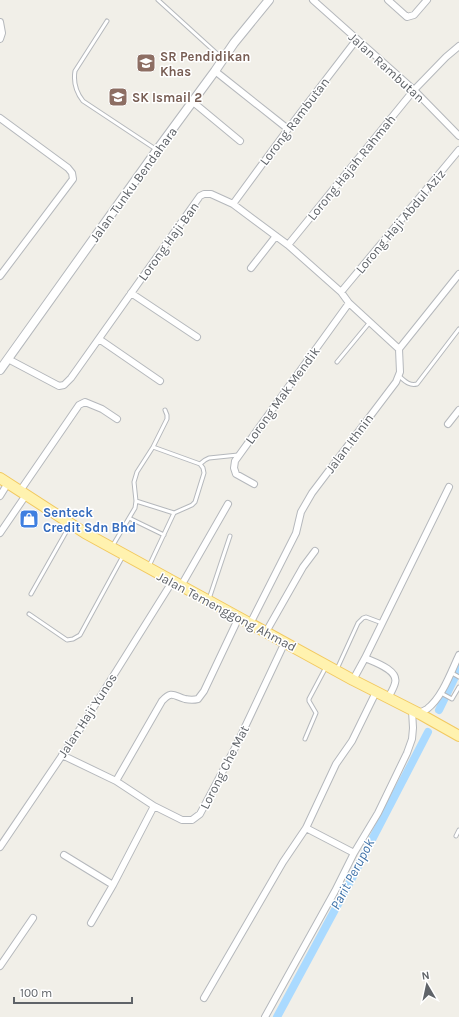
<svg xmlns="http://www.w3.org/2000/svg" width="459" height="1017" viewBox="0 0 459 1017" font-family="Karla,sans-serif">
  <rect width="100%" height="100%" fill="#f1efe8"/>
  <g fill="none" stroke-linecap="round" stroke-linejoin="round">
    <path stroke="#aadaff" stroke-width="8" d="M439 710 459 669
      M277 1017 351 880 428 732"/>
    <g stroke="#b5b8bc" stroke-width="5">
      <path id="service" d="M158 0 223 59
        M107 21 75 71C73 83 76 92 83 101L157 150
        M337 362 370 322
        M399 376C405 381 409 386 417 384L459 329
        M200 464 205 460 209 458 238 455
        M136 501 174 513 192 505 195 502 204 473 203 468 200 464 153 447
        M129 518 164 535
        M113 545 135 508 136 501 134 482 137 472 153 447 167 419V415L165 410
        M149 566 174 513
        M31 594 70 525
        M209 599 230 536
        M29 614 67 640 73 639 80 635 123 556
        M337 669 358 623 363 618 366 617 382 623
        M452 673 459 677
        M441 693 452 699 459 687
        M305 739 316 713 309 701V699L326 667
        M456 836 459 830"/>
    </g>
    <g stroke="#b5b8bc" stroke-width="8">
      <path id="minor" d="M313 0 414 90 459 136
        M388 0 407 17 414 15 427 0
        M0 22 2 33 0 39
        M215 71 288 129
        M193 102 240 141
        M0 118 68 168 72 173 73 179 0 276
        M233 204 288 129 357 39
        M288 245 414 90 446 57 459 46
        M251 268 276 236
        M341 292 459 150
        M131 293 197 337
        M99 339 160 381
        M8 359 59 386 64 385 71 378 200 196 204 194H211L233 204 288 245 341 292 349 303 399 349
        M448 424 459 410
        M254 484 236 474 234 468 235 461 349 303
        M20 491 79 405 85 402 102 409 117 419
        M0 496 8 483
        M0 533 26 495
        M181 586 228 504
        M250 624 296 533 301 512 312 493 396 382 400 372 399 349 459 274
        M266 632 303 567 315 551
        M365 658C374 662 399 670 395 683 394 688 390 694 388 698
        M353 680 365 658 449 487
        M418 713C421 712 424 711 427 709 442 698 451 672 459 655
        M62 755 116 781 154 806 182 820H192L200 814 236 746 285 642
        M116 781 162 701C172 690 174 696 185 699 190 700 194 700 198 699L204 691 239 617
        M306 828 354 853
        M0 847 80 729 172 582
        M64 855 113 885
        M91 923 113 885 154 806
        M0 966 33 918
        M204 998 283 862 306 828 336 764 352 741 376 692
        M265 1017 335 891 354 853 378 813 407 753 412 739 413 728 412 710"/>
    </g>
    <g stroke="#b5b8bc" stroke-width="10">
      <path id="tertiary" d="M0 370 157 150 215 71 234 43 269 0"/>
    </g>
    <g stroke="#f2c960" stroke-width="12">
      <path id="primary" d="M0 478 85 533 353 680 420 714 459 736"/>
    </g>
    <use href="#service" stroke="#fff" stroke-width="3"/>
    <use href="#minor" stroke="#fff" stroke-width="6"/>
    <use href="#tertiary" stroke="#fff" stroke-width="8"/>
    <use href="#primary" stroke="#fff2af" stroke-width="10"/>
  </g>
  <defs>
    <g id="school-square" transform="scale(1)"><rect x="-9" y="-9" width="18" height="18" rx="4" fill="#8d6e63" stroke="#fff"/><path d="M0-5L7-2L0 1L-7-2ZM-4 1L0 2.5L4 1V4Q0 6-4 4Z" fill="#fff"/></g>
    <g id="shop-square" transform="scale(1)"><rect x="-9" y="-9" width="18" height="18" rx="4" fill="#3f7fe0" stroke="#fff"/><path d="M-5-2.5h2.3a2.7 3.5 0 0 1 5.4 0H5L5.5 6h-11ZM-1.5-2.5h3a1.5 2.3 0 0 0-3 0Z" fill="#fff"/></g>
  </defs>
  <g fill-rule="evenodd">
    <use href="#school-square" x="146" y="63"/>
    <use href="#school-square" x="118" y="97"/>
    <use href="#shop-square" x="29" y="519"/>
  </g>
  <g text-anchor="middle" stroke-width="3" stroke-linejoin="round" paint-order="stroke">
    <g font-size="13" font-weight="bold" fill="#785e54" stroke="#fff" text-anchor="start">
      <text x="160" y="61">SR Pendidikan<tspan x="160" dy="15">Khas</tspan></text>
      <text x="132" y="102">SK Ismail 2</text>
    </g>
    <g font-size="13" fill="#5f6368" stroke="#fff">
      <text transform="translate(387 67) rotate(42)" y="5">Jalan Rambutan</text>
      <text transform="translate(294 121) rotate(-53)" y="5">Lorong Rambutan</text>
      <text transform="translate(351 167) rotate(-51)" y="5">Lorong Hajah Rahmah</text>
      <text transform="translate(133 184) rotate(-54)" y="5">Jalan Tunku Bendahara</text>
      <text transform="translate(400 221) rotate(-50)" y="5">Lorong Haji Abdul Aziz</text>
      <text transform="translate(168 241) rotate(-54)" y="5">Lorong Haji Ban</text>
      <text transform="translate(282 395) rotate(-54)" y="5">Lorong Mak Mendik</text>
      <text transform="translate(349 443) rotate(-53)" y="5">Jalan Ithnin</text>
      <text transform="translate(227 611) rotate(28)" y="5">Jalan Temenggong Ahmad</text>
      <text transform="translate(87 715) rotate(-57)" y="5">Jalan Haji Yunos</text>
      <text transform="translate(224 767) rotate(-63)" y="5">Lorong Che Mat</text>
    </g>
    <g font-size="13" font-weight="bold" fill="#366cbe" stroke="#fff" text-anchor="start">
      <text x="43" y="517">Senteck<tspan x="43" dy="15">Credit Sdn Bhd</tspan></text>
    </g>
    <g font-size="14" font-style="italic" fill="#4174aa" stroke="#fff">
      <text transform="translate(352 874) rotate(-62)" y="5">Parit Perupok</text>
    </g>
  </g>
  <g transform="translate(427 985) rotate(351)" stroke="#ffffff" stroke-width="3" paint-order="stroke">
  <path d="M0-3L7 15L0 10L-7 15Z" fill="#5f6368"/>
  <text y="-6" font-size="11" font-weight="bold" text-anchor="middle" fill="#5f6368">N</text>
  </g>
  <path d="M14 997v6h118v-6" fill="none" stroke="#5f6368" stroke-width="2"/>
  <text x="20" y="997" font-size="12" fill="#5f6368" stroke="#ffffff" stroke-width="3" paint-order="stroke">100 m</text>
</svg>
